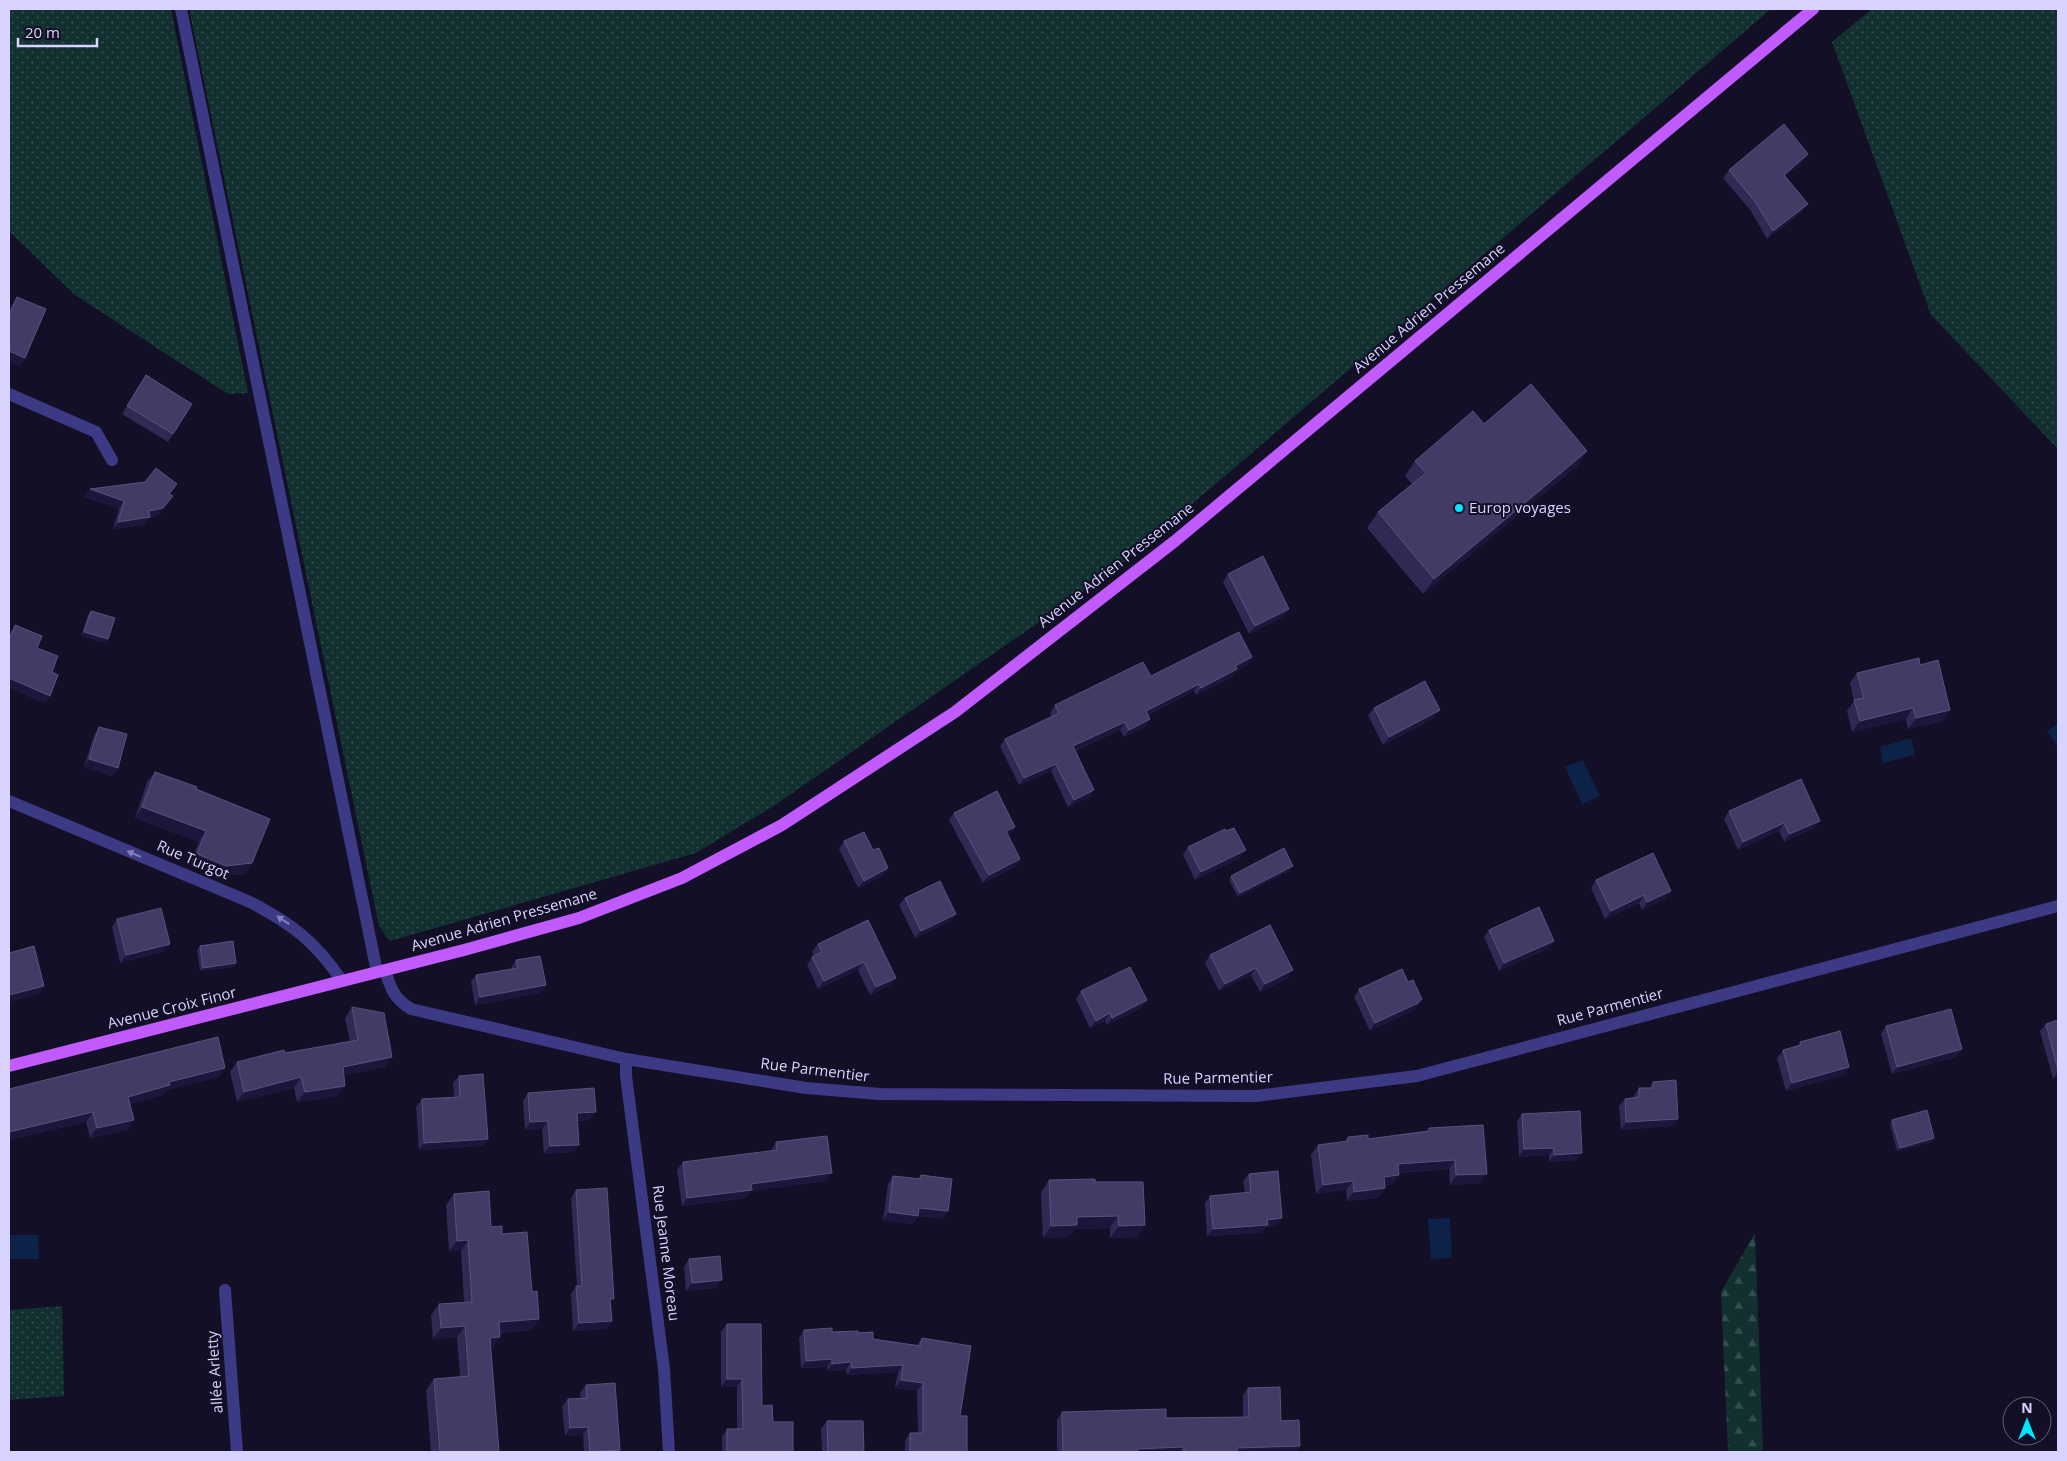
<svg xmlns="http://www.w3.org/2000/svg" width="2067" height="1461" viewBox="0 0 2067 1461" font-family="'Open Sans',sans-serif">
  <defs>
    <pattern id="green-dots" width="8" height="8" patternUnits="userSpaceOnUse" patternTransform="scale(1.25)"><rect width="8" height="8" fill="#12302f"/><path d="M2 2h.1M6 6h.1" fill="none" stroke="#344d4e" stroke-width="1.8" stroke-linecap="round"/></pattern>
    <pattern id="forest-firs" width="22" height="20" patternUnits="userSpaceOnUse" patternTransform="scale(1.25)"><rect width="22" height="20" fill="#12302f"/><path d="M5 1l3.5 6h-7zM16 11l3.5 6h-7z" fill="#344d4e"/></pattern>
  </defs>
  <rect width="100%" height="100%" fill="#130f26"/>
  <path fill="url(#green-dots)" d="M9 9H171L248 393 228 394 75 295 9 231Z
    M189 9H1771L1116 569 775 805 696 853 390 941 379 926Z
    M1872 9H2058V449L1931 315 1832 42Z
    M62 1306 64 1396 9 1400V1310Z"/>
  <path fill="url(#forest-firs)" d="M1755 1233 1763 1452H1728L1721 1292Z"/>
  <path fill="#0c2248" d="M2058 723V748L2047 731Z
    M1911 738 1915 755 1883 763 1880 747Z
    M1583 760 1600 796 1582 804 1565 767Z
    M1450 1218 1452 1258 1431 1259 1428 1219Z
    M9 1235H38L39 1259H9Z"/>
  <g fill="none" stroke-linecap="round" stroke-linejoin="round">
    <path stroke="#3d3a85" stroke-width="12" d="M181 9 377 972
      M9 394 96 432 112 460
      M626 1059V1076L664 1369 669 1452
      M225 1290 237 1452"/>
    <path stroke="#3d3a85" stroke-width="12" d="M9 801 250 902C292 924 315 941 342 981
      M385 970C391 990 394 998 411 1009L626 1059 806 1088 880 1094 1256 1096 1417 1076 2058 906"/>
    <path stroke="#c25bff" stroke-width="12" d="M9 1066 464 950 579 918 682 878 782 825 955 712 1175 541 1813 9"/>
  </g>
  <path fill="#312854" d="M1803 162 1785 176 1802 212 1767 239 1751 211 1723 178 1729 170Z
    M17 297 25 358 19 366 9 361V311L12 305Z
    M146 375 173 434 168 442 122 414Z
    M1484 424 1587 451 1576 467 1423 594 1367 528 1378 512 1412 484 1405 476 1415 461Z
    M170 494 173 496 158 516 149 518 144 525 113 529 119 509 84 497Z
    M1228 574 1283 617 1249 634 1223 582Z
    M91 611 108 639 106 643 81 636 88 615Z
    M15 625 37 648 52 672 45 703 9 688V635Z
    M1252 657 1247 665 1237 670 1232 677 1196 695 1194 691 1148 715 1150 719 1145 727 1124 737 1120 730 1075 751 1094 790 1089 797 1068 807 1051 771 1019 785 1000 746 1005 739 1052 717 1050 713 1055 705 1151 676Z
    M1920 665 1943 721 1908 729 1906 719 1852 732 1847 711 1854 701 1850 683 1857 673Z
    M1374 708 1440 710 1434 718 1383 745 1368 715Z
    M99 727 118 768 112 776 84 767 94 735Z
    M155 772 196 789 245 874 219 876 190 864 199 842 135 818 147 782Z
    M1729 811 1820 821 1814 828 1784 842 1779 831 1738 850 1724 819Z
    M954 813 1015 827 1010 834 1008 835 1020 859 1015 867 983 883 949 820Z
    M844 841 873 850 888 868 883 876 858 888 839 849Z
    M1188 847 1240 858 1195 880 1183 855Z
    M1291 870 1238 897 1229 880 1231 876Z
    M1596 880 1666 898 1642 910 1639 903 1605 919 1591 888Z
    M905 898 951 921 915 938 899 905Z
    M117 919 170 944 164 951 120 963 112 927Z
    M868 920 890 985 870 995 858 970 818 989 807 965 812 957 814 956 812 952 818 944Z
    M1270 925 1288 978 1260 992 1251 975 1219 991 1205 963 1210 955Z
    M1489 930 1549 948 1499 971 1484 937Z
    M200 946 236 963 233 967 200 971 197 950Z
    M516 960 546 985 541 993 475 1005 471 982 476 975 511 969V968Z
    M1359 989 1417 1007 1412 1011 1370 1031 1354 997Z
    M1081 991 1147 1000 1141 1008 1107 1025 1105 1021 1090 1028 1076 999Z
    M352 1007 385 1067 344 1075 338 1096 297 1102 294 1088 237 1102 230 1072 237 1062 350 1041 345 1018Z
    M2058 1020V1077L2053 1079 2040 1031 2046 1024Z
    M1886 1026 1962 1049 1956 1057 1892 1074 1881 1034Z
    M1800 1042 1849 1067 1844 1075 1786 1091 1777 1058 1783 1050 1797 1047Z
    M225 1068 218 1077 166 1090 163 1095 130 1104 128 1130 90 1138 86 1122 9 1140V1089Z
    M459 1076 488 1139 482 1146 419 1150 416 1107 422 1099 454 1097 453 1083Z
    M1653 1082 1672 1126 1621 1130 1619 1106 1625 1099 1634 1097V1096L1639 1088H1649Z
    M528 1093 590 1120 577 1121 574 1152 544 1154 542 1129 525 1130 523 1101Z
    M1522 1114 1577 1160 1549 1162V1155L1519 1157 1517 1121Z
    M1892 1120 1934 1138 1932 1142 1897 1151 1890 1124Z
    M1429 1128 1480 1183 1450 1185 1449 1169 1399 1173V1175L1392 1184 1385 1185V1188L1378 1198 1347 1201 1346 1190 1316 1194 1311 1155 1318 1145 1344 1142 1348 1137 1368 1139 1427 1131Z
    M776 1142 826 1181 751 1191 746 1198 682 1206 677 1170 683 1162 771 1151Z
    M1249 1174 1282 1218 1276 1226 1266 1227 1262 1233 1207 1236 1205 1203 1210 1196 1245 1193 1243 1181Z
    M921 1175 943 1219 918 1216 913 1224 883 1220 888 1184 893 1176 918 1179Z
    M1049 1180 1095 1182 1145 1225 1137 1237 1110 1238V1228L1075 1229 1069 1237 1043 1238 1041 1192Z
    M576 1190 610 1304 612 1321 606 1329 573 1331 571 1294 577 1286 571 1198Z
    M454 1194 491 1227 502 1234 532 1330 500 1333 493 1348H490L499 1452H431L426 1390 434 1379 460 1377 457 1337 433 1339 431 1315 439 1304 464 1302 461 1251H449L446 1205Z
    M689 1259 716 1288 686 1291 684 1267Z
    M727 1324 762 1406 793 1452H722V1437L727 1429H737V1387H721V1332Z
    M804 1330 832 1332 858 1333 873 1339 917 1345 922 1338 960 1416 967 1452H905V1441L910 1433H918L917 1391 895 1388 898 1372 847 1375 846 1370 827 1371V1367L801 1368 799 1338Z
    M586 1385 619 1452H584L583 1434 565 1436 562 1407 568 1399 581 1398 580 1393Z
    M1248 1388 1281 1421 1300 1446 1296 1452H1057V1420L1062 1412 1166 1418 1243 1417V1395Z
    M827 1421 864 1452H822L821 1429Z"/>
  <path fill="#1d163a" d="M1808 154 1803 162 1778 182 1784 175Z
    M1808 204 1802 212 1767 239 1773 231Z
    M9 351 25 358 19 366 9 361Z
    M1587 451 1576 467 1423 594 1434 579Z
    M90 489 124 501 119 509 84 497Z
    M173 496 158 516 149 518 144 525 113 529 118 522 149 511Z
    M1289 609 1283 617 1249 634 1255 626Z
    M84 632 108 639 106 643 81 636Z
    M1252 657 1247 665 1237 670 1232 677 1196 695 1201 688 1235 666Z
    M9 678 50 696 45 703 9 688Z
    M1199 684 1194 691 1141 718 1146 711Z
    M1913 708 1906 719 1852 732 1860 721Z
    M1440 710 1434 718 1383 745 1389 737Z
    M1950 710 1943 721 1908 729 1916 718Z
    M1150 719 1145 727 1124 737 1129 730Z
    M1125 722 1120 730 1067 754 1073 746Z
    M89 759 118 768 112 776 84 767Z
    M1056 764 1051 771 1019 785 1024 778Z
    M1094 790 1089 797 1068 807 1074 800Z
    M142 807 206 831 199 842 135 818Z
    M1820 821 1814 828 1784 842 1789 834Z
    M1784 823 1779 831 1738 850 1743 842Z
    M1015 827 1010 834 1001 839 1006 831Z
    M1246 850 1240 858 1195 880 1201 872Z
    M197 854 252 863 245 874 219 876 190 864Z
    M1020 859 1015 867 983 883 989 875Z
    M1293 866 1291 870 1238 897 1240 893Z
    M888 868 883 876 858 888 864 881Z
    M1671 891 1666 898 1642 910 1647 902Z
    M1644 895 1639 903 1605 919 1611 911Z
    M956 914 951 921 915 938 921 931Z
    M1554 941 1549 948 1499 971 1504 963Z
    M170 944 164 951 120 963 126 955Z
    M864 962 858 970 818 989 824 981Z
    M236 963 233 967 200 971 203 968Z
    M1256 968 1251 975 1219 991 1225 984Z
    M1293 970 1288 978 1260 992 1265 984Z
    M896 978 890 985 870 995 876 987Z
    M546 985 541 993 475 1005 480 997Z
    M44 986 39 994 9 1002V995Z
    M1422 999 1417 1007 1412 1011 1370 1031 1375 1023Z
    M1147 1000 1141 1008 1107 1025 1112 1018Z
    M1110 1013 1105 1021 1090 1028 1096 1021Z
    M1962 1049 1956 1057 1892 1074 1897 1067Z
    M392 1057 385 1067 336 1077 343 1067Z
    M1849 1067 1844 1075 1786 1091 1792 1083Z
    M225 1068 218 1077 166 1090 163 1095 121 1107 128 1097 169 1082Z
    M2058 1071V1077L2053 1079Z
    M301 1077 294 1088 237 1102 244 1092Z
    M345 1086 338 1096 297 1102 305 1092Z
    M93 1112 86 1122 9 1140V1132Z
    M596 1112 590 1120 571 1121 577 1113Z
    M1678 1119 1672 1126 1621 1130 1626 1122Z
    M134 1120 128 1130 90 1138 97 1128Z
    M548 1121 542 1129 525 1130 530 1122Z
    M1934 1138 1932 1142 1897 1151 1900 1148Z
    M488 1139 482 1146 419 1150 424 1143Z
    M579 1145 574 1152 544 1154 550 1146Z
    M1554 1148 1549 1155 1519 1157 1524 1149Z
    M1582 1153 1577 1160 1549 1162 1554 1155Z
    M1455 1160 1449 1169 1391 1173 1398 1164Z
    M832 1173 826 1181 751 1191 746 1198 682 1206 687 1198 751 1184Z
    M1487 1174 1480 1183 1450 1185 1456 1175Z
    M1399 1175 1392 1184 1377 1186 1384 1177Z
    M1353 1181 1346 1190 1316 1194 1323 1185Z
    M1385 1188 1378 1198 1347 1201 1354 1192Z
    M919 1208 948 1211 943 1219 913 1215Z
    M889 1212 918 1216 913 1224 883 1220Z
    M1118 1216 1110 1228 1075 1229 1069 1237 1043 1238 1051 1226 1077 1217Z
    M1282 1218 1276 1226 1266 1227 1262 1233 1207 1236 1213 1229Z
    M1145 1225 1137 1237 1110 1238 1119 1226Z
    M468 1240 461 1251H449L457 1241Z
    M722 1280 716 1288 686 1291 692 1283Z
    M539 1319 532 1330 492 1333 499 1322Z
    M612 1321 606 1329 573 1331 579 1323Z
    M465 1326 457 1337 433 1339 441 1328Z
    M500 1337 493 1348 482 1349 490 1338Z
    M832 1359 827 1367 801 1368 806 1361Z
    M851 1362 846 1370 827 1371 832 1364Z
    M903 1365 898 1372 847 1375 852 1368Z
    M727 1379H742L737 1387H721Z
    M901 1380 923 1383 917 1391 895 1388Z
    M588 1427 583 1434 565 1436 570 1428Z
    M1300 1446 1296 1452H1214L1237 1448Z
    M1184 1447 1180 1452H1111L1137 1449Z
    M620 1450 619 1452H596Z"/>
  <path fill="#433a66" stroke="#5a527e" d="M1784 124 1808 154 1784 175 1808 204 1773 231 1756 203 1729 170Z
    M17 297 46 309 25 358 9 351V316Z
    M146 375 192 404 173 434 127 406Z
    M1531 384 1587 451 1434 579 1378 512 1426 473 1415 461 1473 411 1484 424Z
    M156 468 177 484 169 494 173 496 163 508 149 511 150 517 118 522 124 501 90 489 145 482Z
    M1263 556 1289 609 1255 626 1228 574Z
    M91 611 115 618 108 639 84 632Z
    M15 625 42 636 37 648 58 656 52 672 58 675 50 696 9 678V635L11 636Z
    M1239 632 1252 657 1235 666 1237 669 1201 688 1199 684 1146 711 1150 719 1129 730 1125 722 1073 746 1094 790 1074 800 1056 764 1024 778 1005 739 1059 713 1055 705 1143 662 1151 676Z
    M1919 658 1920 665 1938 660 1950 710 1916 718 1913 708 1860 721 1854 700 1864 698 1857 673Z
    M1425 681 1440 710 1389 737 1374 708Z
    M99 727 127 734 118 768 89 759Z
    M155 772 197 787 196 789 270 819 252 863 226 866 197 854 206 831 142 807Z
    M1801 779 1820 821 1789 834 1784 823 1743 842 1729 811Z
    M997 791 1015 827 1006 831 1020 859 989 875 954 813Z
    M1234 828 1246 850 1201 872 1188 847 1225 829 1226 831Z
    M864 832 873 850 879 848 888 868 864 881 844 841Z
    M1284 848 1293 866 1240 893 1231 876Z
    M1653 853 1671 891 1647 902 1644 895 1611 911 1596 880Z
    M940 881 956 914 921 931 905 898Z
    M1539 907 1554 941 1504 963 1489 930Z
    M161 908 170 944 126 955 117 919Z
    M868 920 896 978 876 987 864 962 824 981 812 957 822 952 818 944Z
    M1270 925 1293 970 1265 984 1256 968 1225 984 1210 955Z
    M233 941 236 963 203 968 200 946Z
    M34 946 44 986 9 995V953Z
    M540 956 546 985 480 997 476 975 518 968 516 960Z
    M1130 967 1147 1000 1112 1018 1110 1013 1096 1021 1081 991Z
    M1402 969 1408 982 1413 980 1422 999 1418 1003 1375 1023 1359 989Z
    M352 1007 384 1013 392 1057 343 1067 345 1086 305 1092 301 1077 244 1092 237 1062 284 1050 285 1053 358 1040Z
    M1951 1009 1962 1049 1897 1067 1886 1026Z
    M2058 1020V1070L2046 1024Z
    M1840 1031 1849 1067 1792 1083 1783 1050 1801 1045 1800 1042Z
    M218 1037 225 1068 169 1082 170 1085 128 1097 134 1120 97 1128 93 1112 9 1132V1089Z
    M483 1074 488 1139 424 1143 422 1099 460 1097 459 1076Z
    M1676 1080 1678 1119 1626 1122 1625 1099 1639 1097V1088H1653V1082Z
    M594 1088 596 1112 577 1113 579 1145 550 1146 548 1121 530 1122 528 1093Z
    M1927 1110 1934 1138 1900 1148 1892 1120Z
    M1580 1111 1582 1153 1554 1155V1148L1524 1149 1522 1114Z
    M1483 1125 1487 1174 1456 1175 1455 1160 1398 1164 1399 1175 1384 1177 1385 1188 1354 1192 1353 1181 1323 1185 1318 1145 1348 1141V1137L1368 1135V1139L1429 1131V1128Z
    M827 1136 832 1173 751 1184 752 1190 687 1198 683 1162 777 1150 776 1142Z
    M1278 1171 1282 1218 1267 1220 1268 1225 1213 1229 1210 1196 1251 1192 1249 1174Z
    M921 1175 952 1179 948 1211 919 1208 918 1216 889 1212 893 1176 921 1179Z
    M1095 1179V1182H1143L1145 1225 1119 1226 1118 1216 1077 1217V1225L1051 1226 1049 1180Z
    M607 1188 614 1299H610L612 1321 579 1323 576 1286H582L576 1190Z
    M489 1191 491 1227 502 1226V1234L527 1232 532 1292 537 1291 539 1319 499 1322 500 1337 490 1338 499 1452H440L434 1379 469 1376 465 1326 441 1328 439 1304 472 1302 468 1240 457 1241 454 1194Z
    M720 1256 722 1280 692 1283 689 1259Z
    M727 1324H761L762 1406 772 1405 773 1422H793V1452H727V1429H743L742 1379H727Z
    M832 1328V1332L858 1331V1333L873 1332V1339L920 1346 922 1338 971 1346 960 1416H967V1452H910V1433H923V1383L901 1380 903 1365 852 1368 851 1362 832 1364V1359L806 1361 804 1330Z
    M615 1383 620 1450 590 1452 588 1427 570 1428 568 1399 587 1398 586 1385Z
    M1280 1387 1281 1421 1299 1420 1300 1446 1237 1448V1452H1184V1447L1137 1449 1138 1452H1063L1062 1412 1166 1409V1418L1249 1417 1248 1388Z
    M827 1421H863L864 1452H828Z"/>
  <defs><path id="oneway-solid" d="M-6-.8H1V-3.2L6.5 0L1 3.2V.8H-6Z" transform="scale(1.25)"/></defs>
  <g fill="#837fbc">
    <use href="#oneway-solid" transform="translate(134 854) rotate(-157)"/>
    <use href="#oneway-solid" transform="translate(283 920) rotate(-147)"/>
  </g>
  <circle fill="#00e5ff" stroke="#130f26" stroke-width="2" cx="1459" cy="508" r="5"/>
  <g text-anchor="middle" stroke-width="4" stroke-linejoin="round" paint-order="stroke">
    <g font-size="15" fill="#d9d4ff" stroke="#130f26">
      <text transform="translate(1429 308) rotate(-40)" y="5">Avenue Adrien Pressemane</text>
      <text transform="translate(1116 565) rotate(-38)" y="5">Avenue Adrien Pressemane</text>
      <text transform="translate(193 860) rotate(23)" y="5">Rue Turgot</text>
      <text transform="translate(504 920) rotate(-16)" y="5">Avenue Adrien Pressemane</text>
      <text transform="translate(1610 1007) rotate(-15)" y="5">Rue Parmentier</text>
      <text transform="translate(172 1008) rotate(-14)" y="5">Avenue Croix Finor</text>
      <text transform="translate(815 1070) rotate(7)" y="5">Rue Parmentier</text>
      <text transform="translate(1218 1078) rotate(-1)" y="5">Rue Parmentier</text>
      <text transform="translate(666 1253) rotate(83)" y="5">Rue Jeanne Moreau</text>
      <text transform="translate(215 1372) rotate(-94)" y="5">allée Arletty</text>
    </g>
    <g font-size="15" fill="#d9d4ff" stroke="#130f26" text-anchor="start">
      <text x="1469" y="513">Europ voyages</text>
    </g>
  </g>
  <rect width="2067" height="1461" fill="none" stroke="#d9d4ff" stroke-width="20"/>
  <g transform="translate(2027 1421)"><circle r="24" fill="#130f26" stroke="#625e7d"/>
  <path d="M0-4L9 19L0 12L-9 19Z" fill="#00e5ff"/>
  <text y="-8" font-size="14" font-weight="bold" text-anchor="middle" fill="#d9d4ff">N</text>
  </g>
  <path d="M18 38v8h79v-8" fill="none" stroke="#d9d4ff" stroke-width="2.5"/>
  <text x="25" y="38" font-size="15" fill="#d9d4ff" stroke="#130f26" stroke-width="4" paint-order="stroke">20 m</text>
</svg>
